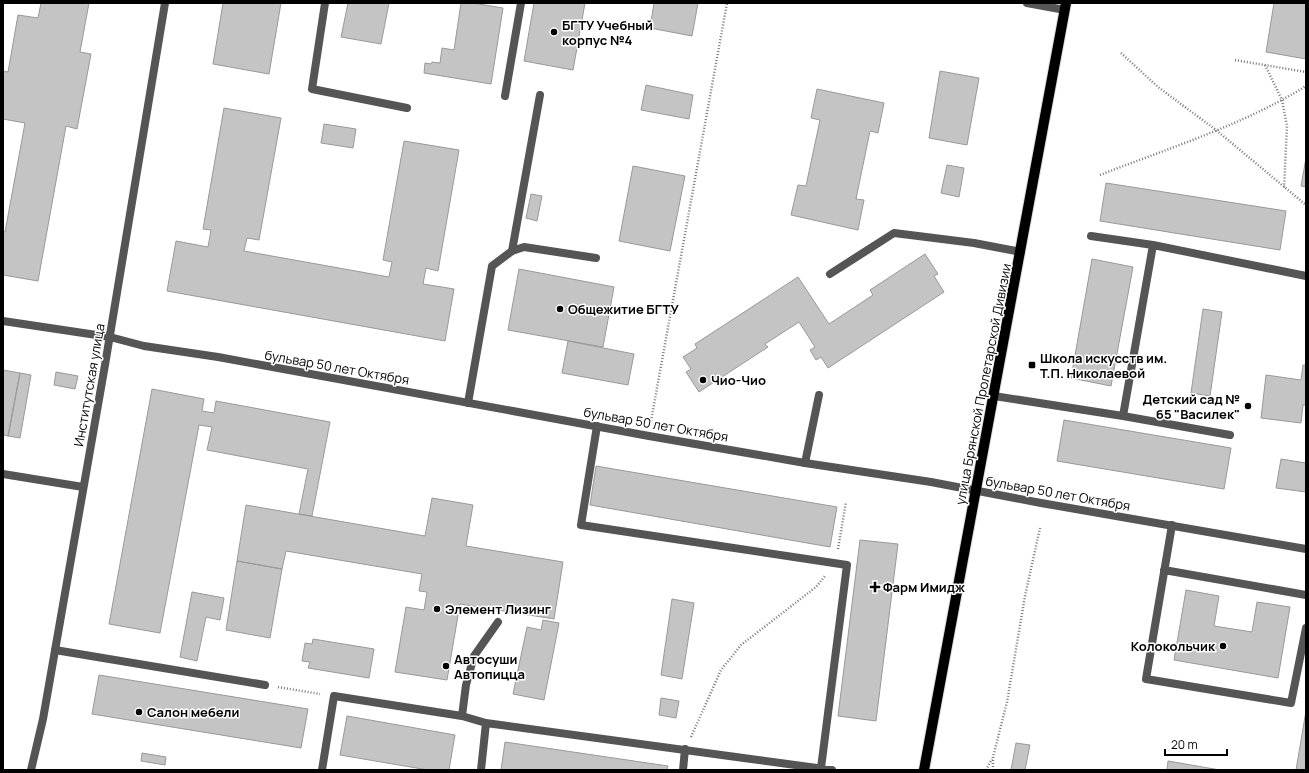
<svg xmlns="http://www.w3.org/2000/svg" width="1309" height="773" viewBox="0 0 1309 773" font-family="Manrope,sans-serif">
  <rect width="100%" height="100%" fill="#fff"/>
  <path fill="#c4c4c4" stroke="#999" d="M41 3H89L80 52 91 54 77 129 66 126 38 281 3 275V232H5L25 123 3 119V71L8 72 18 15 38 18Z
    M223 3H281L269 74 213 64Z
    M348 3H389L381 44 341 37Z
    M461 3H473L503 8 491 84 424 73 425 63 431 64 432 62 440 63 442 48 454 50Z
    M534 3H585L573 70 524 61Z
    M654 3H698L692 36 650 28Z
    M1274 3H1306V59L1266 52Z
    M940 71 979 78 967 145 929 138Z
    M646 85 693 95 689 119 641 110Z
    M817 89 884 103 878 133 870 131 856 199 864 200 858 230 791 215 798 185 806 186 820 120 811 118Z
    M224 108 281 118 259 240 247 238 244 251 389 277 392 262 383 260 404 141 459 150 438 271 426 268 423 284 454 289 445 341 167 291 176 241 208 247 211 230 203 229Z
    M324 124 356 129 353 148 321 143Z
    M1306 158V187L1301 186Z
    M947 165 964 168 959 197 941 193Z
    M633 166 685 176 670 251 619 241Z
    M1106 183 1286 211 1280 250 1100 221Z
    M531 194 542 196 537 221 526 218Z
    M925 254 938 274 934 276 944 292 828 368 821 357 816 360 810 350 815 347 799 322 765 344 768 347 699 392 686 372 691 369 683 357 697 348 695 344 798 277 829 324 873 295 870 290Z
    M1092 259 1133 267 1111 386 1071 378Z
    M519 269 614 287 603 347 508 330Z
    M1203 309 1222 312 1210 396 1191 393Z
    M568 341 634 354 628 385 562 373Z
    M1303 365H1306V405H1303L1301 423 1261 418 1266 375 1301 380Z
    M3 370 20 373 8 436 3 435Z
    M56 372 78 376 75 389 54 385Z
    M20 373 31 375 20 438 8 436Z
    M152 389 204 399 202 411 214 413 216 401 330 422 312 516 299 514 308 469 207 450 212 427 199 425 160 633 109 624Z
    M1064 420 1231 448 1224 489 1057 461Z
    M1281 459 1306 463V492L1276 488Z
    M596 466 837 507 830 547 590 505Z
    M432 498 473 505 466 546 563 562 554 619 460 604 447 680 395 672 406 607 424 610 427 592 419 591 422 574 286 551 282 569 237 561 246 505 425 536Z
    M860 540 898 544 876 721 838 716Z
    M237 561 282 569 270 638 226 630Z
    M1186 590 1219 596 1214 626 1252 632 1257 602 1290 607 1278 678 1174 660Z
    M192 592 224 598 220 620 206 617 197 661 180 657Z
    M672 599 694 603 682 679 661 675Z
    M543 620 559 623 544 700 513 694 527 627 541 630Z
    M313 639 374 649 369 678 308 668 310 662 302 661 305 643 312 644Z
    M99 675 308 709 301 748 92 714Z
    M661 698 679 701 676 718 659 715Z
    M1306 711V770H1296Z
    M347 716 455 735 449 770H428L340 755Z
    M505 742 668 766 667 770H501Z
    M1016 743 1030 745 1025 770H1011Z
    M142 753 166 757 165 765 141 761Z
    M1168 761 1220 770H1167Z"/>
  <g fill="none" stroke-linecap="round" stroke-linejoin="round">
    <g stroke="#dbdbdb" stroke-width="12">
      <path id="primary" d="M924 770 1066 3"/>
    </g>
    <path stroke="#777" stroke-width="2.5" stroke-dasharray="1 2" stroke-linecap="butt" d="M1121 53 1158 87 1216 130 1306 205
      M1235 60 1306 72
      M1265 65 1282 100 1287 126 1284 188
      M1100 175C1169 148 1243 125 1306 86
      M651 421 727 3
      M838 549 846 502
      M278 687 320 694
      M691 737 721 670 741 645 816 587 825 576
      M986 770 992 759
      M993 770V757L1007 702 1025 596 1040 528"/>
    <path stroke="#555" stroke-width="8" d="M325 3 312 89 407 108
      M1027 3 1065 10
      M505 96 521 3
      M1091 236 1153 245 1306 276
      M512 251 540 95
      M830 274 894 233 974 243 1021 252
      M994 396 1123 416 1230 435
      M468 403 492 266 512 251 524 247 596 258
      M1123 416 1153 245
      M597 426 581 525 847 565 821 768
      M805 463 819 395
      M3 474 83 487
      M1172 525 1146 679 1291 703 1306 628
      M1164 570 1306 595
      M55 650 265 685
      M462 716 466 685 474 656 498 622
      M486 723 832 770
      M322 770 334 696 462 716 486 723 481 770
      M683 770 685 749"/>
    <path stroke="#555" stroke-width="8" d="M3 321 110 337 144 346 218 357 649 436 805 463 931 482 1041 503 1306 549
      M31 770 43 719 105 365 165 3"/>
    <use href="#primary" stroke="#000" stroke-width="10"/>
  </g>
  <g fill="#000" stroke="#fff" stroke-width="1.5">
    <circle cx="554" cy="32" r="4"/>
    <circle cx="560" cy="309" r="4"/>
    <rect x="1028" y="361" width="8" height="8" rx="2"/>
    <circle cx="703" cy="380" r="4"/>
    <circle cx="1248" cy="406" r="4"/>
    <path d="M873 581h4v4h4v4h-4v4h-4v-4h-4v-4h4z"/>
    <circle cx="437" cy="609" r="4"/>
    <circle cx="1223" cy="646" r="4"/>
    <circle cx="446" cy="666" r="4"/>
    <circle cx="139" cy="712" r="4"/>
  </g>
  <g text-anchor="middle" stroke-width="3" stroke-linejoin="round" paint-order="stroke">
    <g font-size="13" font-weight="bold" fill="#000" stroke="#fff" text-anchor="start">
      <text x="562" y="30">БГТУ Учебный<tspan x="562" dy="15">корпус №4</tspan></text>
      <text x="568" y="314">Общежитие БГТУ</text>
      <text x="1040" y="363">Школа искусств им.<tspan x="1040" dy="15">Т.П. Николаевой</tspan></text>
      <text x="711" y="385">Чио-Чио</text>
      <text x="1240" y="404" text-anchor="end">Детский сад №<tspan x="1240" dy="15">65 "Василек"</tspan></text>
      <text x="883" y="592">Фарм Имидж</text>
      <text x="445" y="614">Элемент Лизинг</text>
      <text x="1215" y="651" text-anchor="end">Колокольчик</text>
      <text x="454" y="664">Автосуши<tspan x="454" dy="15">Автопицца</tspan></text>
      <text x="147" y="717">Салон мебели</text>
    </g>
    <g font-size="13" fill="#000" stroke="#fff">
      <text transform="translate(337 367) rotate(10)" y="5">бульвар 50 лет Октября</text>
      <text transform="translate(983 384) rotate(-79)" y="5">улица Брянской Пролетарской Дивизии</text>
      <text transform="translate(89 385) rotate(-80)" y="5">Институтская улица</text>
      <text transform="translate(656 424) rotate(10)" y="5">бульвар 50 лет Октября</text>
      <text transform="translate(1058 493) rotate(10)" y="5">бульвар 50 лет Октября</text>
    </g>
  </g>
  <rect width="1309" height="773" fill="none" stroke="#000000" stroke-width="8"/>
  <path d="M1165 749v6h62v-6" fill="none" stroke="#000000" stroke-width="2"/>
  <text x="1171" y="749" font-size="12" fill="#000000" stroke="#ffffff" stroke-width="3" paint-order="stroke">20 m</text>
</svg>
